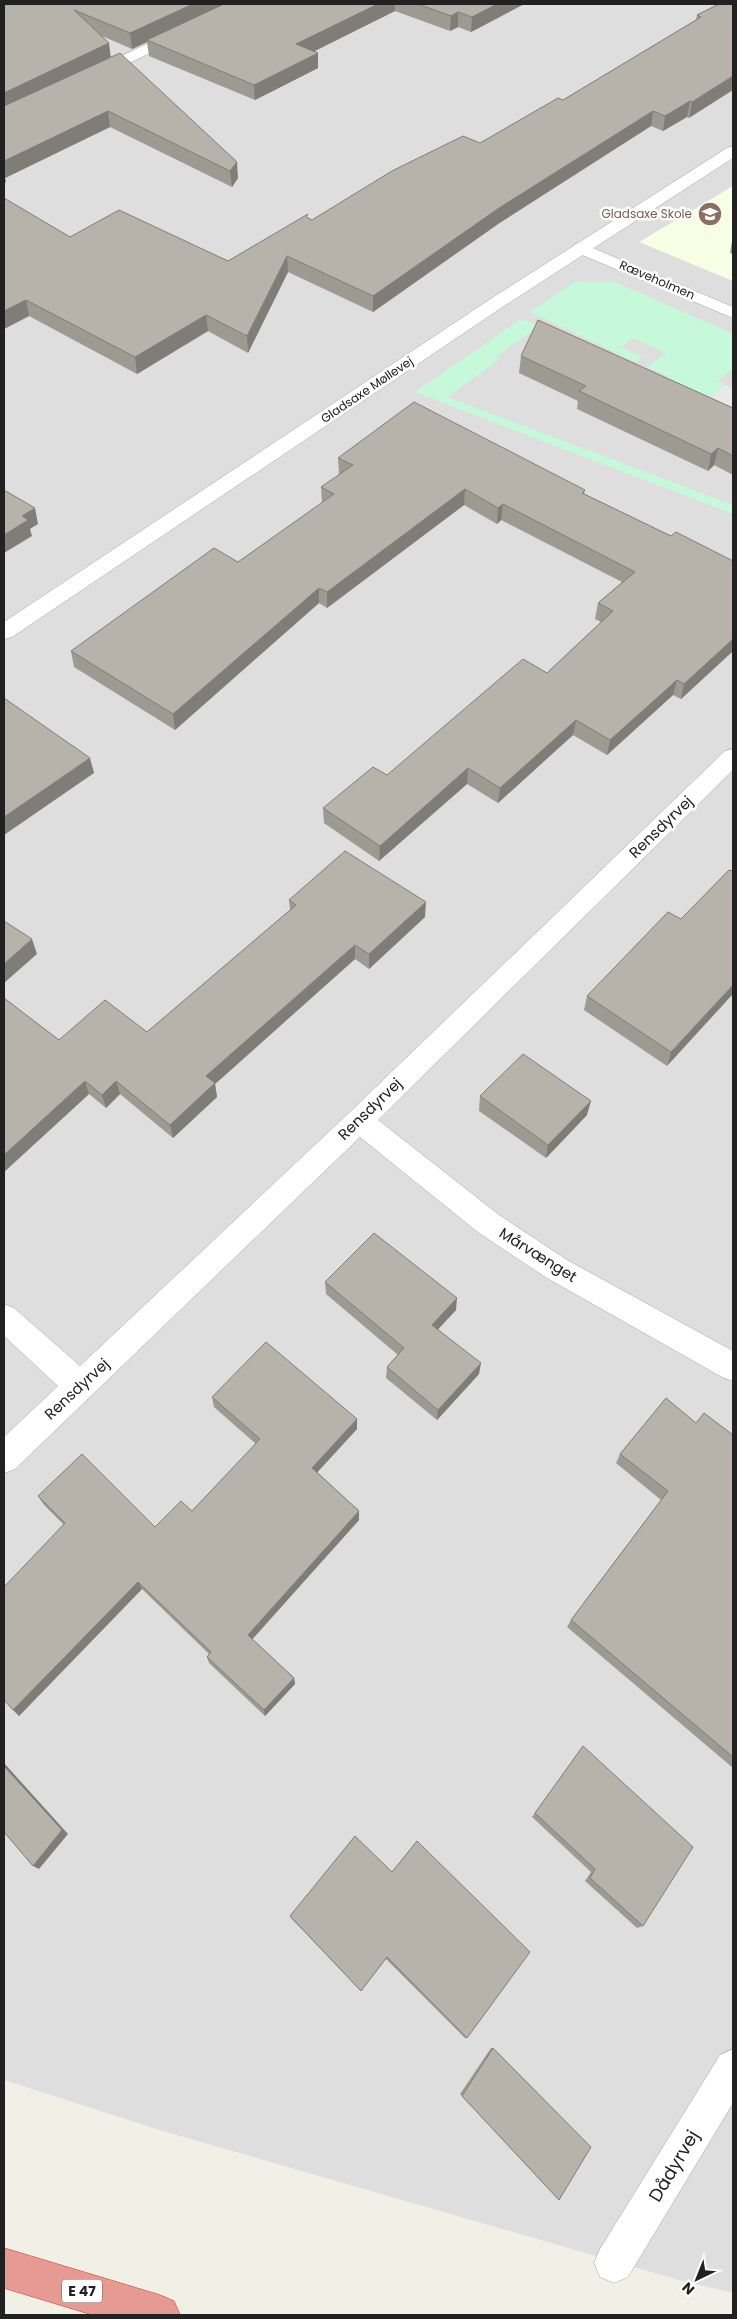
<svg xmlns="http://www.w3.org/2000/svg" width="737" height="2319" viewBox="0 0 737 2319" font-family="Poppins,sans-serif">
  <rect width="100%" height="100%" fill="#f1f0e7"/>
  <path fill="#dfdede" d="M4 4H733V2293L679 2280 163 2131 4 2080Z"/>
  <path fill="#f6fee3" d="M733 186V281L639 242Z"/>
  <path fill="#c6f9d9" d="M613 281 733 334V369L717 381 725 385 709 398 657 385 669 376 647 367 666 353 633 338 621 347 643 357 636 362 530 312 575 282Z
    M521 319 539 326 496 357 500 359 447 397 733 505V514L415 392Z"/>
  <path fill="#e9e9e9" d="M725 385 733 388V409L709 398Z"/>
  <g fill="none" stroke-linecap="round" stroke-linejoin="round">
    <g stroke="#a5a5a5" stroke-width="1">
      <path id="minor" d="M230 4H248L246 7 98 78H88L85 75 88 72Z
        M581 243 733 307V318L575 252 573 248 575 244Z
        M733 749V770L378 1120 499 1215 567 1260 733 1351V1381L722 1377 547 1278 479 1233 360 1137 15 1469 4 1473V1437L58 1386 4 1336V1304L14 1308 80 1366 349 1113 725 751Z
        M733 2049V2103L628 2277 614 2283 600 2277 594 2263 600 2249 720 2055Z"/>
    </g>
    <g stroke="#a5a5a5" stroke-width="1">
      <path id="tertiary" d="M733 146V158L504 306 12 637 4 639V622L492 298 727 148Z"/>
    </g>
    <g stroke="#d82b34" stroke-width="1">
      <path id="motorway" d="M4 2248 160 2295 174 2301 180 2315H93L4 2288Z"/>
    </g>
    <use href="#minor" fill="#fff" fill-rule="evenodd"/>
    <use href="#tertiary" fill="#fff" fill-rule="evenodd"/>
    <use href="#motorway" fill="#e69a91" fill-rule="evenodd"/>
  </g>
  <path fill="#9d9a92" d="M4 4H524L471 32 458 27 450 31 395 11 313 51 318 68 255 100 149 56 147 42 132 49 102 36 111 57 238 178 232 187 110 127 5 178 6 182 4 183Z
    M719 4 689 118 687 117 663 131 651 126 498 224 373 312 288 272 248 353 208 331 137 374 29 316 4 329V198L70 237 228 261 308 218 312 220 480 143 563 100 696 20 697 15Z
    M733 235V254L730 253Z
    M521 356 733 408V475L714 465 708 471 577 409 578 401 519 373Z
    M338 458 585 490 584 494 671 536 733 561V651L681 699 673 695 607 755 573 735 498 803 467 784 379 861 324 823 323 808 387 775 547 673 601 622 595 619 598 603 622 582 501 520 497 524 464 505 327 608 319 603 175 730 74 667 71 651 238 562 322 503 321 487 340 475 339 474Z
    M729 870 667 1066 584 1010 587 996 681 919Z
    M289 900 425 917 369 969 355 959 215 1084 217 1097 173 1138 120 1094 106 1108 89 1094 4 1172V998L59 1040 147 1032 290 910Z
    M480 1096 587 1115 546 1158 479 1111Z
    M325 1282 456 1310 437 1330 479 1374 437 1420 386 1378 387 1367 398 1355 326 1294Z
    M212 1397 357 1419V1429L317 1472 359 1511V1520L252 1639 294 1678 295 1684 265 1716 209 1663 207 1657 209 1654 142 1589 19 1716 64 1525 44 1505 38 1496 155 1527 192 1511 256 1444 214 1407Z
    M696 1423 733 1435V1768L567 1627 571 1620 661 1500 616 1463 620 1454Z
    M579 1752 643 1926 637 1928 585 1881 591 1872 532 1817Z
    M355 1836 467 2038H465L386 1959 361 1991 291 1918Z
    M491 2048H493L559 2200 460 2094Z"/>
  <path fill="#807d77" d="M193 4H226L147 40V42L132 49 130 33Z
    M378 4H395V11L297 60 296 44Z
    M497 4H524L471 32 472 17Z
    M458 12V27L450 31 451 16Z
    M109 43 111 59 4 110V93Z
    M318 53V68L255 100 254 85Z
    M733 76V90L689 118 692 102Z
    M690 101 687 117 663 131 665 116Z
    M108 111 110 127 5 178 6 182 4 183V161Z
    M653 111 651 126 498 224 373 312V296L499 208Z
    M237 162 238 178 232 187 230 171Z
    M287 256 288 272 248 353 247 336Z
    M26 300 29 316 4 329V311Z
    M206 315 208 331 137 374 135 357Z
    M718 448 714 465 708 471 711 454Z
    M465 489 464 505 327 608V592Z
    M503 504 501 520 497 524 498 508Z
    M35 508 38 524 30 529 32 536 4 553V535L22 516Z
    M319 588V603L175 730 173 714Z
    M733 639V651L681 699 684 684Z
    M677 680 673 695 607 755 610 740Z
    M576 720 573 735 498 803 500 788Z
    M90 758 94 773 4 835V817Z
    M468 768 467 784 379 861 380 846Z
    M426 902 425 917 369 969V954Z
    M32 939 37 954 4 983V964Z
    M355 945V959L215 1084 217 1097 173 1138 170 1125 206 1076Z
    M733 985V994L667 1066 671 1052Z
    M85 1081 89 1094 4 1172V1155Z
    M116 1081 120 1094 106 1108 102 1095Z
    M591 1101 587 1115 546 1158 548 1145Z
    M457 1298 456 1310 431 1337 432 1325Z
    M481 1363 479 1374 437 1420 438 1410Z
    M357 1419V1429L313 1477 312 1468Z
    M359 1511V1520L250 1642 248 1635Z
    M138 1582 142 1589 19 1716 13 1710Z
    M294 1678 295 1684 265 1716 264 1710Z
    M4 1763 68 1834 39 1869 33 1866 4 1766Z"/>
  <path fill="#b7b3aa" stroke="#807d77" d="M4 4H193L130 33 74 10 109 43 4 93Z
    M224 4H378L296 44 318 53 254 85 147 40Z
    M418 4H497L472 17 458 12 451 16Z
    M719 4H733V76L692 102 690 101 665 116 653 111 499 208 373 296 287 256 247 336 206 315 135 357 26 300 4 311V198L70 237 119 210 228 261 308 214 306 217 312 220 392 171 463 136 480 143 558 98 563 100 701 17 697 15Z
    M120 53 237 162 230 171 108 111 4 161V106Z
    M538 320 733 408V456L718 448 711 454 579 391 586 386 521 356Z
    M414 402 585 490 582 493 671 536 676 532 733 561V639L684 684 677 680 610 740 576 720 500 788 468 768 380 846 323 808 373 767 387 775 523 659 547 673 613 611 598 603 635 572 503 504 498 508 465 489 327 592 319 588 173 714 71 651 214 548 238 562 334 494 321 487 353 465 338 458Z
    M4 490 35 508 22 516 28 520 4 535Z
    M4 698 90 758 4 817Z
    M345 851 426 902 369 954 355 945 206 1076 215 1083 170 1125 116 1081 102 1095 85 1081 4 1155V998L59 1040 105 1000 147 1032 296 905 289 900Z
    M729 870 732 871 733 870V985L671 1052 587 996 668 912 681 919Z
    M4 921 32 939 4 964Z
    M523 1054 591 1101 548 1145 480 1096Z
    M374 1233 457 1298 432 1325 481 1363 438 1410 387 1367 404 1348 325 1282Z
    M266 1342 357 1419 312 1468 359 1511 248 1635 294 1678 264 1710 207 1657 211 1652 138 1582 13 1710 4 1700V1587L65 1523 38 1496 82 1454 155 1527 181 1501 192 1511 260 1439 212 1397Z
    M666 1398 696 1423 704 1413 733 1435V1757L571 1620 668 1491 620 1454Z
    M583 1746 693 1847 643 1926 590 1878 595 1869 535 1813Z
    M4 1766 62 1830 33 1866 4 1832Z
    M355 1836 392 1872 417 1841 530 1952 467 2038 387 1957 361 1991 290 1916Z
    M493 2048 591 2147 559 2200 462 2096Z"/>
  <defs>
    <g id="school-disc" transform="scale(1.25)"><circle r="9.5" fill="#8d6e63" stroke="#fff"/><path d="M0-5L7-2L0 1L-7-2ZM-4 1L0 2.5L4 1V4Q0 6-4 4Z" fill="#fff"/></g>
  </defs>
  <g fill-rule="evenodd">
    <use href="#school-disc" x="710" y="214"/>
  </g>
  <g text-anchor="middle" stroke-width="5" stroke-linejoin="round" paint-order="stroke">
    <g font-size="12" fill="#785e54" stroke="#fff" text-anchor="end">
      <text x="692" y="218">Gladsaxe Skole</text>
    </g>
    <g font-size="12" fill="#212121" stroke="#fff">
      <text transform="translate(657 280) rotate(23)" y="4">Ræveholmen</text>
      <text transform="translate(367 390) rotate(-34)" y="4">Gladsaxe Møllevej</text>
    </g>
    <rect fill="#fff" stroke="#646464" stroke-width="1" x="62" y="2279.5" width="40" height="23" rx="4"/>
    <g font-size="14" font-weight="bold" fill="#212121">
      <text x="82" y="2296">E 47</text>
    </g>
    <g font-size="15" fill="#212121" stroke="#fff">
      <text transform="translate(661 827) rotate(-44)" y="5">Rensdyrvej</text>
      <text transform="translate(370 1109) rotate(-44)" y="5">Rensdyrvej</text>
      <text transform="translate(538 1255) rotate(32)" y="5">Mårvænget</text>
      <text transform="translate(77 1389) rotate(-43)" y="5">Rensdyrvej</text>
    </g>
    <g font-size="18" fill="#212121" stroke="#fff">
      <text transform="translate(674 2166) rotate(-59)" y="6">Dådyrvej</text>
    </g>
  </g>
  <rect width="737" height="2319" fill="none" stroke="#212121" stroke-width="10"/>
  <g transform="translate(697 2279) rotate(223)" stroke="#ffffff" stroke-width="4" paint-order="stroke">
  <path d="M0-4L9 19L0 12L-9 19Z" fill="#212121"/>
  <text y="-8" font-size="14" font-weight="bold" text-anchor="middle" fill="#212121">N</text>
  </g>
</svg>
